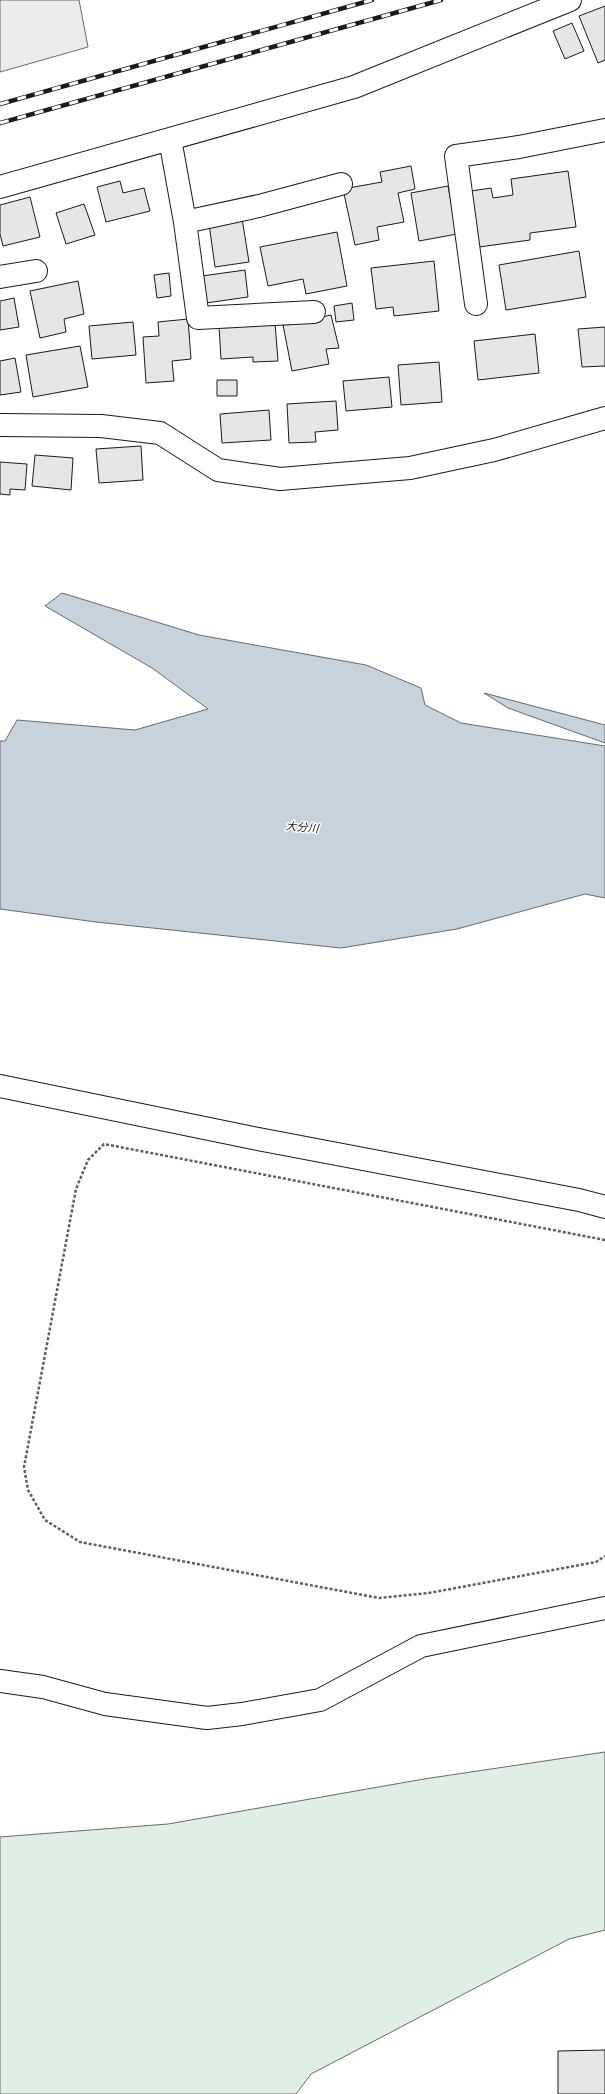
<svg xmlns="http://www.w3.org/2000/svg" width="605" height="2094" viewBox="0 0 605 2094" font-family="'Source Sans 3','Noto Sans JP',sans-serif">
  <rect width="100%" height="100%" fill="#fff"/>
  <path fill="#e0efe3" stroke="#6a6a6a" d="M605 1752V1930L569 1939 311 2074 296 2094H0V1837L168 1824 424 1779Z"/>
  <path fill="#ededed" stroke="#6a6a6a" d="M0 0H79L88 47 0 72Z"/>
  <path fill="#c6d2dc" stroke="#6a6a6a" d="M62 593 199 635 366 665 421 688 425 705 461 723 605 746V898L585 894 457 929 341 948 96 922 0 909V741H5L17 720 135 730 208 709 152 668 45 606Z
    M484 693 605 725V743L508 708Z"/>
  <path fill="#e6e6e6" stroke="#1a1a1a" d="M605 6V60L598 63 579 16Z
    M572 23 584 51 565 59 553 31Z
    M411 166 415 189 398 193 404 222 377 227 379 240 355 245 343 189 382 182 380 172Z
    M568 171 576 227 530 233V240L479 247 471 191 491 188 493 198 513 195 511 179Z
    M120 181 123 193 144 188 150 211 106 222 97 187Z
    M448 186 457 234 419 241 411 193Z
    M30 197 40 237 3 246 0 234V205Z
    M84 204 95 235 66 244 56 213Z
    M242 218 249 262 215 267 209 224Z
    M337 232 347 286 306 294 303 279 268 286 260 247Z
    M579 251 586 297 506 310 499 265Z
    M434 261 439 311 394 316 393 307 376 309 371 268Z
    M245 270 248 297 206 303 202 276Z
    M169 273 171 296 157 298 154 275Z
    M78 281 84 314 64 319 66 332 40 338 30 291Z
    M14 298 19 327 0 330V301Z
    M352 303 354 320 336 322 334 306Z
    M331 315 339 348 326 349 329 364 292 371 283 325Z
    M188 319 191 359 172 361 174 381 146 383 143 337 159 336 158 322Z
    M133 322 136 355 92 359 89 326Z
    M275 323 278 361 253 362V357L221 359 219 326Z
    M605 327V366L582 367 578 329Z
    M535 334 539 373 478 380 474 341Z
    M80 346 88 387 33 397 26 355Z
    M15 358 21 392 0 395V361Z
    M439 362 442 402 401 405 398 365Z
    M389 377 392 407 346 411 343 381Z
    M217 380H237V396H217Z
    M336 401 338 430 315 432 316 442 289 443 287 404Z
    M269 410 271 440 222 443 220 414Z
    M141 446 143 480 99 483 96 449Z
    M35 455 73 458 71 490 32 486Z
    M0 462 27 464 25 490 10 489V495L0 494Z
    M605 2050V2094H558V2051Z"/>
  <g fill="none" stroke-linecap="round" stroke-linejoin="round">
    <g stroke="#1a1a1a" stroke-width="24">
      <path id="street" d="M170 139 185 222 259 206 341 184
        M0 187 354 87 570 0
        M185 222 198 318 314 312
        M0 277 36 271
        M476 304 456 156 519 147 605 130
        M0 425 101 426 160 433 218 470 280 479 410 468 494 450 605 418
        M0 1086 253 1138 579 1200 605 1207
        M0 1681 43 1687 105 1704 207 1718 242 1714 320 1700 421 1646 605 1608"/>
    </g>
    <path stroke="#5f5f5f" stroke-width="2.5" stroke-dasharray="3 2" stroke-linecap="butt" d="M605 1240 104 1144 88 1160 76 1189 24 1467 28 1490 45 1520 80 1542 379 1598 429 1593 596 1562 605 1556"/>
    <use href="#street" stroke="#fff" stroke-width="22"/>
    <g stroke="#1a1a1a" stroke-width="4.5">
      <path id="rail" d="M0 104 372 0
        M0 123 441 0"/>
    </g>
    <use href="#rail" stroke="#fff" stroke-width="3" stroke-dasharray="9" stroke-linecap="butt"/>
  </g>
  <g text-anchor="middle" stroke-width="3" stroke-linejoin="round" paint-order="stroke">
    <g font-size="11" font-style="italic" fill="#1a1a1a" stroke="#fff">
      <text transform="translate(302 827) rotate(5)" y="4">大分川</text>
    </g>
  </g>
</svg>
